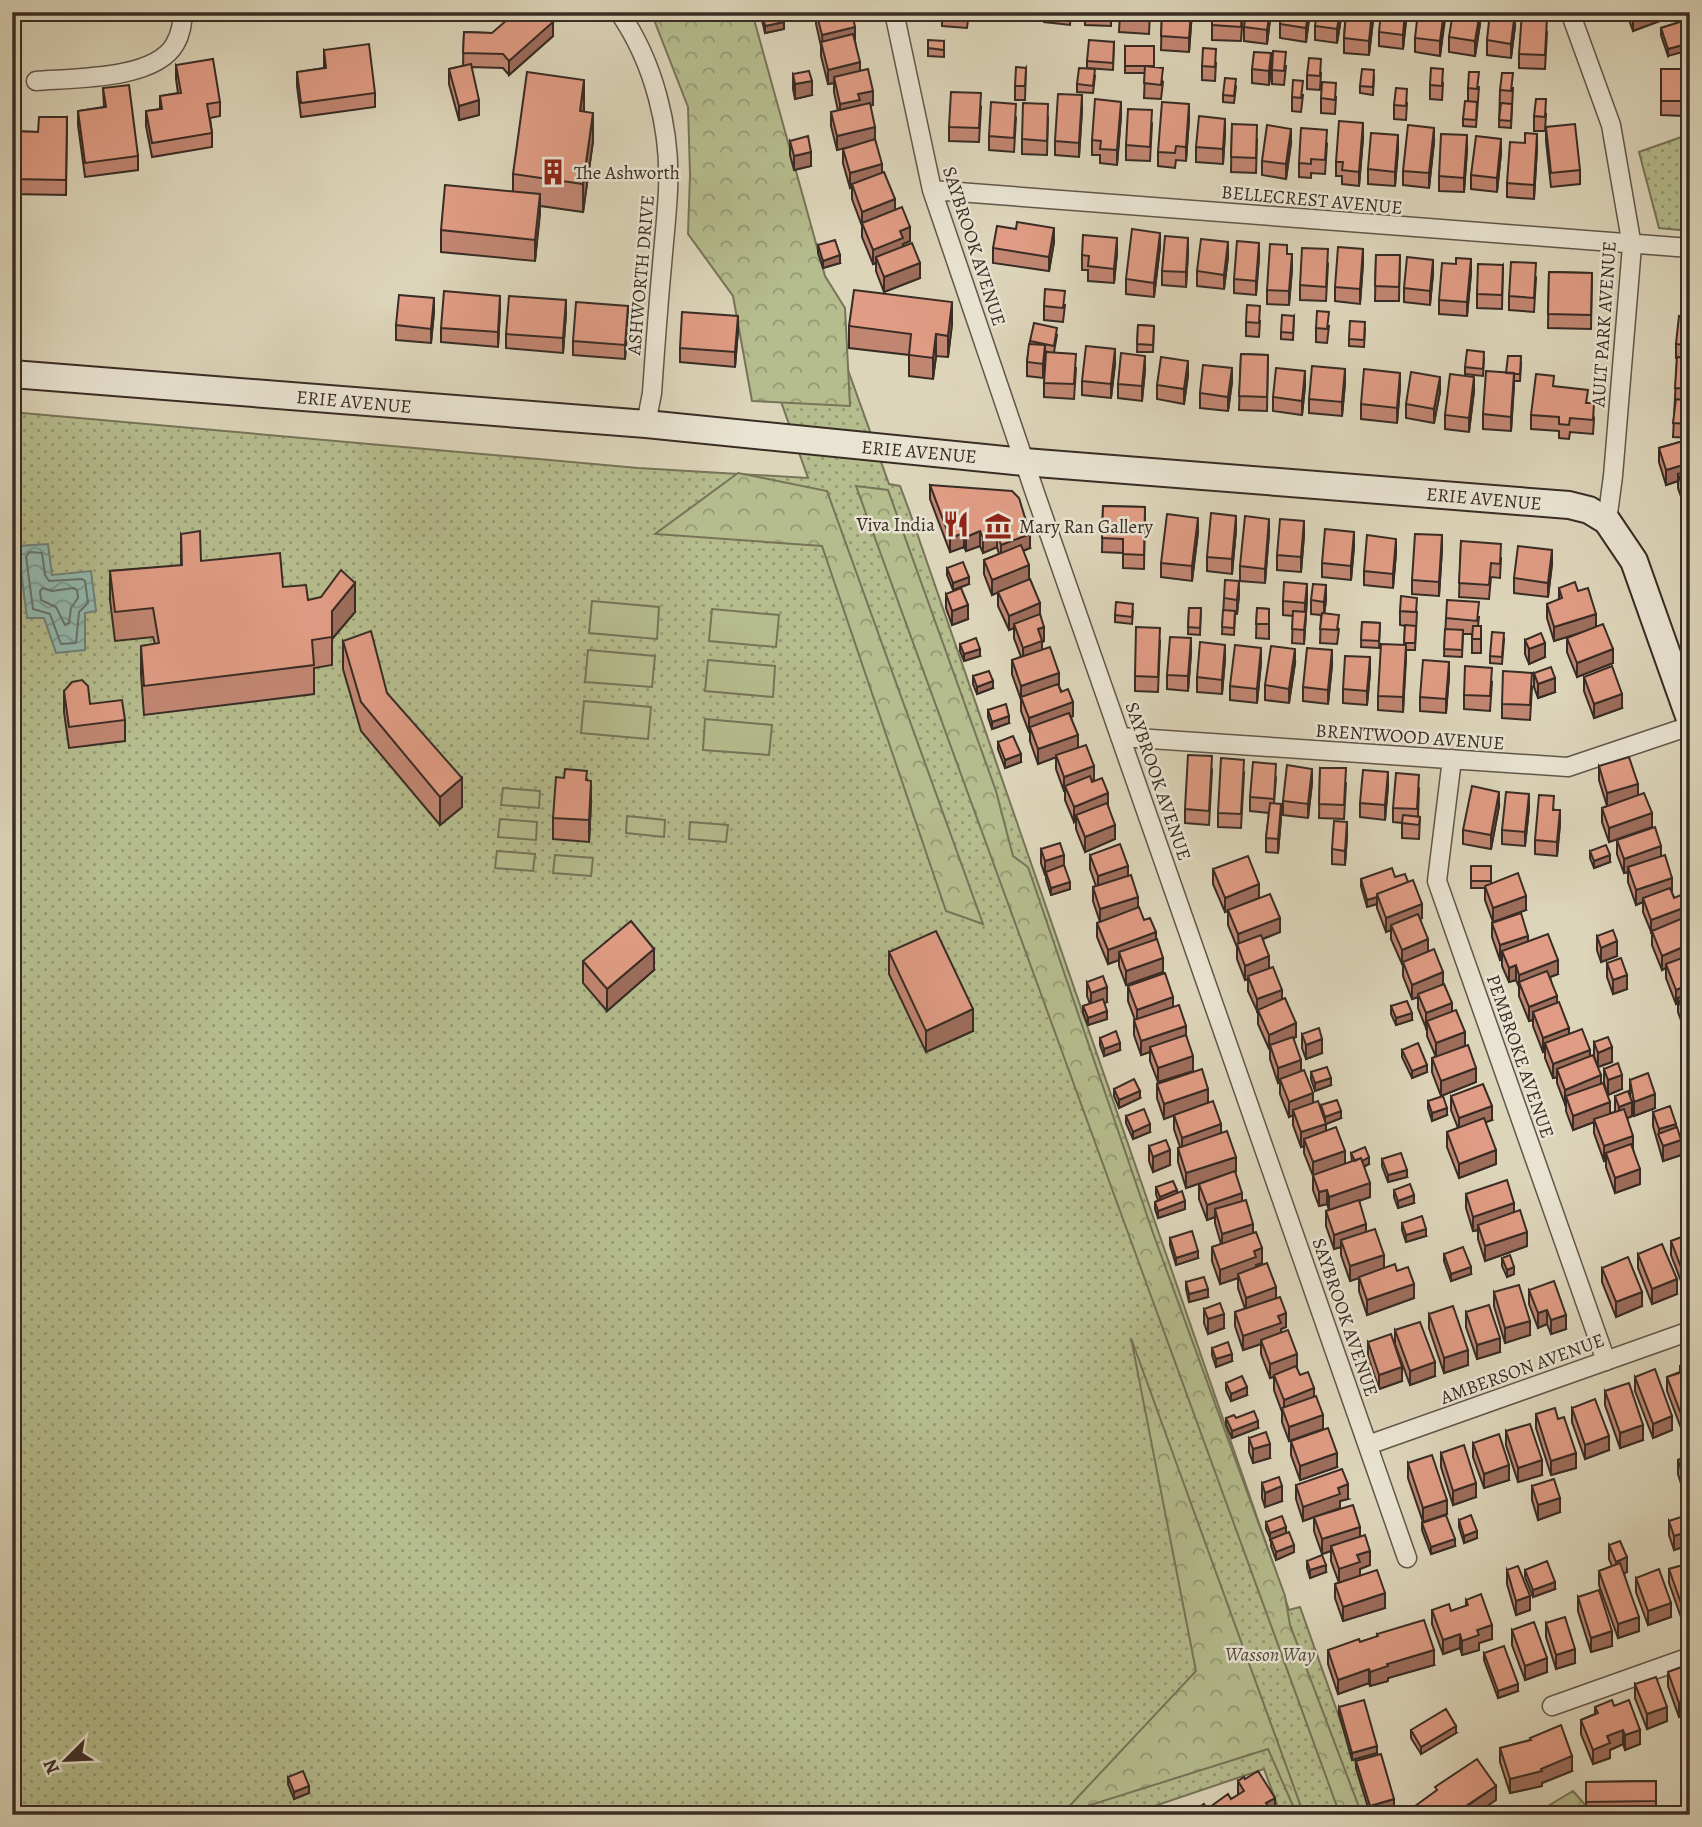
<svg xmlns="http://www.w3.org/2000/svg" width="1702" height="1827" viewBox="0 0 1702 1827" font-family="Alegreya,serif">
  <defs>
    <pattern id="grass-dots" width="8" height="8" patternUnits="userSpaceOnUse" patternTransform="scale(1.75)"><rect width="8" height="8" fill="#b5bc8d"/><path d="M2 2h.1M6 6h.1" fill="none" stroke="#949973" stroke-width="1.8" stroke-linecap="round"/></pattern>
    <pattern id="forest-crowns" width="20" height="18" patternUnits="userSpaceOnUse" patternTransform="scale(1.75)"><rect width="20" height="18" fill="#b5bc8d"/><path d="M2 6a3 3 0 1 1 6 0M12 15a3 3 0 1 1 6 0" fill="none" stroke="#949973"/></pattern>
    <pattern id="water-waves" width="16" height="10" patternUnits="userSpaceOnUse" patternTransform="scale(1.75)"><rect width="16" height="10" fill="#93b9b0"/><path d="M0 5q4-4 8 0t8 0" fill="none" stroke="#79978f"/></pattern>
  </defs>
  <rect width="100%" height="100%" fill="#ddd5ba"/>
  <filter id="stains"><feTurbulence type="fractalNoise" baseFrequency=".00286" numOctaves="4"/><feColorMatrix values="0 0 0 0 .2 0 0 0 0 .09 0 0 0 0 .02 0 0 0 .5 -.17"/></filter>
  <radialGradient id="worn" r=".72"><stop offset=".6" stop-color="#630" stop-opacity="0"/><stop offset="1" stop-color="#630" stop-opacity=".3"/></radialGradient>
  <path fill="url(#grass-dots)" stroke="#777459" stroke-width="2" d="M1690 134V231L1659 228 1639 152Z
    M830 320 889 484 900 486 909 510 1289 1610 1300 1607 1374 1815H1281L1264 1769 1128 1815H12V412L638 468 808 478 761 345Z"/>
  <path fill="url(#forest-crowns)" stroke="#777459" stroke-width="2" d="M651 12H752L825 276 845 308 850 406 752 401 733 296 688 234 690 174 688 107Z
    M738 473 827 491 983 924 946 911 822 546 655 534Z
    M856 486 888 490 996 791 1013 856 1028 867 1153 1233 1285 1596 1290 1625 1362 1815H1340Z
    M1131 1338 1304 1815H1297L1268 1749 1062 1814 1196 1671Z
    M1573 1791 1594 1815H1533Z"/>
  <path fill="#b5bc8d" stroke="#777459" stroke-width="2" d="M592 601 659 607 657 639 589 633Z
    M712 609 779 615 776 647 709 641Z
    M588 650 655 656 652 687 585 682Z
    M708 660 775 666 773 697 705 691Z
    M584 701 651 707 648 739 581 733Z
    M705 719 772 725 769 755 703 750Z
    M503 788 540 791 539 808 501 805Z
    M627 816 665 820 664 837 626 833Z
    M500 819 537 822 536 840 498 837Z
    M690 822 728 825 726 842 689 839Z
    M497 851 535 854 533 871 495 868Z
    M555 855 593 858 591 876 553 873Z"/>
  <path fill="url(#water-waves)" stroke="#6f8178" stroke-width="2" d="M48 544 52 575 91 571 96 611 85 613V650L56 653 44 618H27L18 546Z"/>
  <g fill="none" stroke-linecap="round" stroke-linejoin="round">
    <path stroke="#66726a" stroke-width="2" d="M30 552 42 553 45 575 49 581 82 579 85 581 88 603 79 612 76 643 61 644 50 614 33 609 26 556Z
      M74 588 77 590 78 598 71 608 69 623 65 625 56 607 41 600 40 591 43 588 52 591Z"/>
    <g stroke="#62564a" stroke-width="21">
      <path id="street" d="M619 12C654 62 671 130 668 190 667 215 664 240 662 265 658 307 655 350 652 393L646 424
        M894 12 932 190 1035 493 1407 1558
        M1570 12 1611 125 1632 246 1613 476 1607 521
        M36 81C73 78 155 80 175 44 181 34 182 24 183 12
        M932 190 1690 248
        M1121 737 1568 767 1690 726
        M1452 759 1437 881 1606 1361
        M1368 1445 1690 1331
        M1552 1706 1690 1657"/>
    </g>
    <g stroke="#392c25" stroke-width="30">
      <path id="secondary" d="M12 374 646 424 1024 462 1569 505 1589 510 1607 521 1634 561 1690 719"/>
    </g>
    <use href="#street" stroke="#e9e4d2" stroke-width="18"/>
    <use href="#secondary" stroke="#e9e4d2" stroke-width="26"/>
  </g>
  <path fill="#c18672" stroke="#392c25" stroke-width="2" d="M556 12V20L553 22V36L509 75 503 68 471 67 479 115 459 120 449 84V69L463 66 464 32 492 33Z
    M760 12H782L784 29 765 33Z
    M811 12H852L855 41 860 71 873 105 870 106 875 140 882 173 895 210 910 241 903 244V246L920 278 884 292 876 271V263L873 264 862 237V226L852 199V187L850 188 843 163V148L837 150 831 126V112L838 111 834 92V83L828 84 821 56V46L816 24V14L811 15Z
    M942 12H969L967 28 942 26Z
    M975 12H998L997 17 975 15Z
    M1009 12H1037L1036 21 1009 19Z
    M1044 12H1071L1070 25 1044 22Z
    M1085 12H1111V26L1085 25Z
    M1120 12H1150L1149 34 1119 32Z
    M1162 12H1192L1189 52 1161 50Z
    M1212 12H1243L1241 41 1212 40Z
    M1271 12 1267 44 1244 41V27Z
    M1282 12H1310L1306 42 1280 38V24Z
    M1342 12 1337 43 1315 40V26Z
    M1346 12H1374L1369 55 1344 53V38Z
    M1407 12 1403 49 1379 46V32Z
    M1445 12 1440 56 1415 52V38Z
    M1626 12H1665V19L1633 31Z
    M1540 18 1547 32 1545 69 1519 68V54Z
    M1689 19 1668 56 1661 35V28Z
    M1480 24 1475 56 1449 52V37Z
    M1515 26 1511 58 1487 55V40Z
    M944 41V57L928 56V48Z
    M1114 42 1113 70 1087 68V61Z
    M1125 46 1154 67 1163 82 1161 99 1144 98 1145 73H1125Z
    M324 50 375 93V107L301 117 297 86V72L324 68Z
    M1216 63 1215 81 1202 80V66Z
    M176 65 220 102V116L210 118 212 133V147L152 157 146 126V111L160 109V96L178 93 176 79Z
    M1286 66 1284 85 1272 84V70Z
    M1026 68 1025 100H1015V86Z
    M1271 68 1269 85 1252 83V69Z
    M1661 69H1690V127H1684V116L1661 115Z
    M1321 73 1320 90 1307 89V75Z
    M793 74 812 95 795 99 793 89Z
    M1095 76 1093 93 1077 92V84Z
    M1374 77 1373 95 1360 93V86Z
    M1443 83 1442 100 1430 99V85Z
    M1236 87 1234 103 1223 102V95Z
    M1479 87 1476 127 1463 126V119L1468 101V88Z
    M103 88 138 156V170L85 177 78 125V111L104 107Z
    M1513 88 1511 128 1499 127 1500 90Z
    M1303 95 1301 112 1292 111V97Z
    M1336 97 1335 114 1321 113V98Z
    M1407 103 1406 120 1394 119V105Z
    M981 107 979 142 949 141V127Z
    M584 108V112L593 141 583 212 540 206 535 261 441 252V230L513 191V174Z
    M1082 110 1079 157 1055 155V141Z
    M1546 114 1545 131H1534V116Z
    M1121 116 1117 165 1100 163V155H1092V140Z
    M67 117 66 195 12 194V131L38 132Z
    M1016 118 1014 152 989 150V136Z
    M1048 118 1047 155 1022 154V139Z
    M1189 119 1186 161 1176 160 1175 168 1158 166V152Z
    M1152 124 1150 161 1126 160V145Z
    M1232 124 1257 139 1256 173 1231 172Z
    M1546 127 1580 170V184L1551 187 1546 141Z
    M1225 133 1223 164 1196 162V147Z
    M1363 138 1359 186 1342 184V176H1336V162Z
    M790 141 811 166 794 170 790 155Z
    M1434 142 1429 188 1403 185V171Z
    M1291 143 1286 179 1262 175V161Z
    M1327 144 1325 174 1311 173V178L1299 177V163Z
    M1537 148 1534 199 1507 197V183Z
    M1398 150 1395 186 1368 184V169Z
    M1467 150 1464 192 1439 191V176Z
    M1501 153 1497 192 1471 189V175Z
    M1054 242 1049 271 993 263V248Z
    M818 245 840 263 823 268 818 253Z
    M1160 247 1154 297 1126 294V279Z
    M1188 252 1186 287 1162 285V271Z
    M1117 253 1114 283 1088 281V270H1082V255Z
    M1287 254 1292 269 1289 305 1267 304V290Z
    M1376 255H1400L1399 301H1375Z
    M1228 257 1224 289 1197 286V271Z
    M1259 257 1256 295 1234 293V279Z
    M1363 263 1360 304 1335 301V287Z
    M1328 264 1326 301 1300 300V285Z
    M1503 265 1502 309 1477 308V294Z
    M1549 272 1592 273 1591 329 1548 328Z
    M1471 273 1467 316 1439 314V300Z
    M1433 274 1430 305 1404 302V288Z
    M1690 276V316L1683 315V301Z
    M1536 278 1534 312 1509 310V296Z
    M1065 305 1063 322 1044 320V306Z
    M500 310 498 347 441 342V328Z
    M434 312 431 343 396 340V325Z
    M566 314 563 353 506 348V334Z
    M1294 316 1293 340 1281 339V332Z
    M1690 318V438L1673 437 1677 358H1676V344Z
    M628 320 625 359 573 355V341Z
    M1260 321 1259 337 1246 336V322Z
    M952 324 948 357 936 356 933 379 909 376V355L849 348V326Z
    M1138 325 1154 326 1153 352H1137Z
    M1329 326 1327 343 1316 342V328Z
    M1365 329 1364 347 1349 346V339Z
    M738 330 735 367 680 362V348Z
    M1057 335 1054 352 1076 368 1074 399 1044 397V383L1048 352 1045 351 1043 378 1027 376V362L1030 341Z
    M1241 354 1268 355 1267 411 1239 410Z
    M1484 359 1483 376 1465 374V367Z
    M1115 364 1111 398 1082 395V381Z
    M1521 364 1520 381H1514L1511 431 1483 429V414Z
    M1145 370 1142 401 1118 398V384Z
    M1188 375 1184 404 1157 399V385Z
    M1232 382 1228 411 1200 408V393Z
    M1345 383 1342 416 1309 413V399Z
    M1305 386 1302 415 1273 411V397Z
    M1400 387 1397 423 1361 419V404Z
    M1554 387 1588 403 1594 418 1593 434 1570 432 1569 439 1559 438V431L1531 429V415Z
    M1474 391 1469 432 1445 429V415Z
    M1440 392 1434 423 1406 418V404Z
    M1690 439V518L1689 519 1678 488V481L1666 485 1659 462V448Z
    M930 485 1030 548 1023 551 1029 579 1040 614 1044 641 1042 642V650L1073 716 1071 717 1078 748 1094 780 1092 781 1108 806 1115 839 1085 852 1076 829V820L1074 822 1065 800V791H1064L1056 769V757L1038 764 1030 741V732H1029L1021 711V700L1012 674V660L1021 657 1014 638V628L1009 630 998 606V592L992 595 984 574V560L999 554 997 547 983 553 980 546 966 551 964 547 950 552 930 499Z
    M1103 506 1145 507 1144 569 1123 568V553L1102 552Z
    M1236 530 1232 574 1207 571V557Z
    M1198 532 1192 581 1161 577V563Z
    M1269 533 1265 583 1240 581V566Z
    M181 534 201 561 283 587 308 600 355 612 332 639V665L314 668V694L144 715 141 674V646L155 644 153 637 115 641 110 600V571L181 566Z
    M1304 535 1301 572 1277 570V555Z
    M1461 541 1501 558 1500 578 1491 577 1489 599 1459 597Z
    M1354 546 1351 580 1322 577V563Z
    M1442 549 1439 596 1412 594V580Z
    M1396 553 1393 588 1364 585V571Z
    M1552 564 1548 597 1514 593V578Z
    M947 568 969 584 953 590 947 575Z
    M1559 588 1578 591 1596 627 1613 663 1577 677 1567 652V638L1577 634 1554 641 1547 618V604L1559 600Z
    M946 594 968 619 952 625 946 608Z
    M1239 595 1237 614H1235L1234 635 1222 634 1224 598Z
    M1307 598 1304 644 1292 643 1293 616 1283 615V601Z
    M1311 600H1326L1324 614 1339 629 1337 644 1320 643 1321 615 1311 614Z
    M1189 608H1201L1200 635 1188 634Z
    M1257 608 1269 609V639L1256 638Z
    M1133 611 1132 624 1115 622V615Z
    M1400 611 1417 612 1415 650H1406L1403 712 1378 710V696L1404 645 1405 626 1400 625Z
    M1479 617 1478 626H1481V653H1472V634H1463L1462 657 1444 656 1446 618Z
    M1362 622 1380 623 1379 648 1361 647Z
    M1504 640 1502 664 1490 663V656Z
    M1525 640 1545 657 1529 664 1525 654Z
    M343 641 387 693 462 807 440 825 361 731 343 669Z
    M1160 642 1158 692 1135 691V676Z
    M960 644 980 656 964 661 960 651Z
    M1191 653 1188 691 1167 689V675Z
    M1225 659 1222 694 1197 692V677Z
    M1261 663 1257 703 1230 700V686Z
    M1295 663 1289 703 1265 700V685Z
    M1332 665 1328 704 1303 701V687Z
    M1370 672 1367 705 1343 703V689Z
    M1534 673 1555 692 1538 698 1534 687Z
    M973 676 993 688 977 694 973 684Z
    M1449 676 1446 713 1420 711V697Z
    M1584 677 1622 708 1594 718 1584 691Z
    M1492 682 1490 711 1464 709V695Z
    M1532 687 1530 720 1502 718V704Z
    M64 691 125 720V741L69 748 64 712Z
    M988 710 1009 723 992 729 988 717Z
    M998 742 1021 762 1005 768 998 749Z
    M1599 766 1652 827 1609 842 1602 822V808L1607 806 1599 780Z
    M1320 768 1346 783 1344 819 1319 818Z
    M1212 771 1209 825 1185 823V809Z
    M1244 774 1241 828 1218 827V813Z
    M1276 778 1274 803 1281 818 1278 853 1266 852V838L1269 813 1250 811V797Z
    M587 780 591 802 589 842 553 839V818Z
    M1312 783 1308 818 1283 815V801Z
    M1388 786 1385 820 1360 817V803Z
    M1419 789 1418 816 1420 817 1419 839 1402 838V823L1393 822V808Z
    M1499 806 1491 849 1463 844V830Z
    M1529 808 1525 846 1502 844V830Z
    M1554 810 1560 824 1557 856 1535 854V840Z
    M1347 836 1345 865 1332 864V849Z
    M1617 840 1661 857 1672 893 1686 921H1684L1690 934 1688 1040 1678 1012V1003L1676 1004 1666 978V968L1662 970 1652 945V934L1643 912V902L1636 905 1628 882V872L1624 873 1617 854Z
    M1041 849 1064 865 1070 889 1051 895 1046 879V875H1045L1041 863Z
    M1590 851 1610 862 1594 868 1590 858Z
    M1090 855 1128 876 1138 908 1144 920 1156 939 1163 972 1126 985 1119 966V960L1108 964 1097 937V923L1100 922 1093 901V887L1096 886 1090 869Z
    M1471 866H1491V883L1526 910 1493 922 1485 900V888H1471Z
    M1213 869 1259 898 1280 932 1263 939 1269 969 1296 1037 1293 1038 1301 1071 1313 1103 1321 1112V1105L1341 1118 1326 1124V1131L1345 1164 1352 1162 1351 1153 1369 1164 1364 1167 1370 1197 1359 1201 1366 1232 1384 1268 1397 1271 1414 1298 1367 1315 1359 1291V1278L1350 1281 1341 1255V1247L1334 1249 1326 1226V1211L1329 1210 1327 1204 1319 1206 1313 1190V1176L1304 1153V1146L1301 1147 1293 1125V1115L1289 1117 1280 1094V1082L1278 1083 1270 1059V1049H1269L1258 1024V1013L1248 991V979L1245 980 1237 959V947L1228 925V911L1225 912 1213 884Z
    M1395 877 1422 918 1420 919 1428 951 1443 984 1476 1082 1441 1096 1432 1072V1058L1436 1057 1427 1036V1027L1426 1028 1418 1008V997L1412 999 1403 976V964H1402L1391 939V930L1386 932 1377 908V904L1367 907 1361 886V879Z
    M1492 923 1528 941 1558 974 1550 977 1557 1003 1569 1034 1590 1056 1601 1083 1610 1113 1615 1112V1096L1630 1097V1080L1655 1108 1634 1116 1632 1107V1116L1627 1118 1640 1184 1615 1193 1606 1167V1160L1604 1161 1594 1133V1122L1573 1130 1566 1111V1103L1565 1104 1557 1083V1077L1553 1078 1545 1058V1051L1543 1052 1533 1026V1020L1529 1021 1519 996V987L1516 980 1509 982 1502 966V959L1500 960 1492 937Z
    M1597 936 1617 956 1601 962 1597 950Z
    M889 952 973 1031 926 1052 889 974Z
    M583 961 654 970 607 1011 583 983Z
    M1607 963 1627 989 1613 994 1607 977Z
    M1087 982 1107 1002 1104 1003 1107 1019 1088 1025 1083 1013V1006L1090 1004 1087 996Z
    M1128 986 1173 1007 1186 1035 1193 1071 1158 1082 1150 1061V1052L1141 1055 1134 1035V1020H1135L1128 1001Z
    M1391 1006 1412 1020 1396 1025 1391 1014Z
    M1302 1034 1322 1053 1306 1059 1302 1048Z
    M1100 1038 1120 1050 1104 1056 1100 1045Z
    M1594 1042 1612 1062 1598 1067 1594 1056Z
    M1402 1050 1427 1072 1412 1078 1402 1057Z
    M1604 1069 1622 1089 1608 1095 1604 1083Z
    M1311 1072 1331 1085 1315 1091 1311 1079Z
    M1157 1084 1208 1103 1236 1171 1186 1188 1178 1162V1148L1180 1147 1174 1129V1115L1164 1119 1157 1098Z
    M1114 1089 1140 1098 1119 1108 1114 1096Z
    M1451 1096 1492 1120 1485 1122 1496 1164 1459 1178 1447 1147V1132L1458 1128 1451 1110Z
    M1428 1101 1447 1115 1432 1121 1428 1108Z
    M1653 1112 1676 1128 1681 1155 1663 1161 1653 1126Z
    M1126 1116 1150 1132 1133 1139 1126 1123Z
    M1149 1146 1170 1165 1153 1172 1149 1161Z
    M1382 1159 1407 1177 1388 1182 1382 1166Z
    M1199 1184 1242 1201 1262 1263 1256 1265V1267L1276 1298 1286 1327 1281 1329V1333L1297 1354 1289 1441 1282 1422V1412L1274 1390V1377L1270 1378 1261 1354V1344L1243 1350 1235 1326V1312L1245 1309 1238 1288V1278L1220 1284 1212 1261V1247L1221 1244 1215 1223V1217L1207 1220 1199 1199Z
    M1156 1187 1177 1193 1185 1209 1158 1218 1155 1209V1202L1158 1200 1156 1194Z
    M1394 1190 1414 1203 1398 1208 1394 1197Z
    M1466 1194 1514 1212 1527 1246 1485 1261 1478 1239V1230L1473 1231 1466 1208Z
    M1402 1223 1426 1236 1406 1242 1402 1230Z
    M1690 1234 1684 1289 1671 1255V1241Z
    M1170 1238 1198 1258 1176 1265 1170 1245Z
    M1444 1254 1471 1274 1451 1281 1444 1261Z
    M1638 1254 1677 1294 1652 1304 1638 1268Z
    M1502 1258 1514 1274 1507 1277 1502 1266Z
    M1602 1268 1642 1306 1616 1317 1602 1282Z
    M1186 1282 1208 1297 1189 1302 1186 1289Z
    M1529 1290 1566 1329 1551 1334 1547 1324 1538 1328 1529 1304Z
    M1494 1292 1530 1335 1505 1343 1494 1306Z
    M1204 1309 1224 1328 1208 1334 1204 1323Z
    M1466 1312 1500 1352 1477 1359 1466 1327Z
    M1429 1314 1468 1365 1444 1373 1429 1328Z
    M1395 1330 1435 1376 1410 1385 1395 1344Z
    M1368 1342 1402 1381 1379 1389 1368 1356Z
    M1212 1348 1232 1361 1216 1367 1212 1355Z
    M1690 1362V1425L1681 1428 1667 1391V1377L1680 1372V1366Z
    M1635 1377 1672 1430 1653 1438 1635 1391Z
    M1226 1383 1247 1395 1231 1401 1226 1390Z
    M1605 1391 1643 1440 1620 1448 1605 1405Z
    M1572 1408 1609 1450 1585 1459 1572 1422Z
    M1536 1414 1558 1419 1576 1468 1551 1475 1536 1428Z
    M1226 1418H1236L1258 1428 1232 1438 1226 1425Z
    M1506 1431 1542 1475 1518 1482 1506 1445Z
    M1249 1438 1270 1458 1253 1463 1249 1452Z
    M1291 1441 1337 1467 1300 1480 1291 1455Z
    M1473 1443 1509 1480 1484 1488 1473 1457Z
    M1441 1453 1476 1497 1453 1505 1441 1467Z
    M1690 1455V1503H1687L1678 1474V1460Z
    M1408 1463 1447 1514 1423 1522 1408 1478Z
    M1262 1483 1282 1501 1265 1507 1262 1498Z
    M1296 1485 1348 1499 1340 1501V1508L1360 1537 1370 1565 1360 1569V1576L1385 1608 1343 1621 1335 1598V1584L1339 1583 1331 1561V1551L1322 1554 1314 1531V1517L1303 1521 1296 1499Z
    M1532 1486 1560 1512 1538 1520 1532 1500Z
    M1459 1520 1477 1538 1464 1543 1459 1527Z
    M1669 1521 1686 1546 1674 1550 1669 1535Z
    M1266 1522 1286 1533 1294 1552 1276 1560 1271 1546V1540L1266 1529Z
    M1422 1523 1455 1546 1431 1554 1422 1530Z
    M1609 1545 1627 1572 1624 1573 1639 1631 1618 1638 1599 1585V1571L1612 1566 1609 1559Z
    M1307 1561 1326 1572 1310 1578 1307 1568Z
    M1690 1563V1617L1682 1620 1669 1583V1569Z
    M1507 1570 1530 1610 1516 1615 1507 1584Z
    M1525 1570 1555 1589 1533 1597 1525 1577Z
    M1636 1578 1671 1617 1648 1625 1636 1592Z
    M1578 1597 1612 1646 1591 1652 1578 1611Z
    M1466 1600 1492 1639 1479 1643V1650L1462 1655 1460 1648 1443 1654 1432 1624V1610L1451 1611 1466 1606Z
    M1546 1623 1575 1663 1556 1669 1546 1637Z
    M1512 1630 1547 1672 1525 1680 1512 1645Z
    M1377 1634 1434 1665 1388 1678V1681L1370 1686 1369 1683 1338 1694 1328 1664V1650L1360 1642 1377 1637Z
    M1484 1653 1518 1691 1498 1698 1484 1660Z
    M1690 1664V1714L1679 1717 1668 1686V1672Z
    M1635 1684 1667 1721 1647 1729 1635 1698Z
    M1614 1706 1640 1744 1625 1750 1623 1744 1610 1750V1758L1593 1764 1581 1734V1720L1595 1714V1707Z
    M1339 1707 1377 1753 1352 1760 1339 1714Z
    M1411 1730 1456 1733 1421 1754 1411 1738Z
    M1530 1740 1572 1771 1542 1783V1786L1510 1793 1500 1762V1748Z
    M1356 1761 1394 1806 1370 1814 1356 1768Z
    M288 1777 309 1793 294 1799 288 1784Z
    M1238 1781 1275 1812 1272 1814 1273 1815H1210V1807L1231 1799 1238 1795Z
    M1656 1781V1808L1586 1809V1782Z"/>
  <path fill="#9d6d5c" stroke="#392c25" stroke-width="2" d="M548 12H556V20L553 22V36L509 75V61Z
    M1191 12H1192L1189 52V38Z
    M1270 12H1271L1267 44V30Z
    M1308 12H1310L1306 42V28Z
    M1340 12H1342L1337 43V29Z
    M1372 12H1374L1369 55V41Z
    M1405 12H1407L1403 49V35Z
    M1444 12 1445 20 1440 56V41Z
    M1480 12V24L1475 56V41Z
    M1515 12V26L1511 58V44Z
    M1644 12H1665V19L1633 31V16Z
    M784 22V29L765 33V26Z
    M855 27V41L823 49 822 35Z
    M1690 43V50L1668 56V49Z
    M1271 53V68L1269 85V71Z
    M860 62V76L834 77V83L828 84V70Z
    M584 80V108L580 139V111Z
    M812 81V95L795 99V84Z
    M873 91V105L860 108 840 119V104L858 94Z
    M1082 95V110L1079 157V143Z
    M479 100V115L459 120V106Z
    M1121 102V116L1117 165V150Z
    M1189 104V119L1186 161V147Z
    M593 113V141L583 212V184Z
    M1225 119V133L1223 164V149Z
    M1363 123V138L1359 186V172Z
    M875 127V141L837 150V136Z
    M1434 128V142L1429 188V173Z
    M1291 129V143L1286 179V164Z
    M1537 134V148L1534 199V185Z
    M1398 135V150L1395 186V172Z
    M1467 135V150L1464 192V178Z
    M1501 139V153L1497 192V178Z
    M811 152V166L794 170V156Z
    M882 164V178L852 184V187L850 188V173Z
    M540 194V215L535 261V240Z
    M895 199V214L862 223V212Z
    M910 227V241L903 244V253L876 257V263L873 264V250L900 231Z
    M1054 228V242L1049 271V257Z
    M1160 233V247L1154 297V283Z
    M1117 238V253L1114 283V269Z
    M1188 238V252L1186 287V272Z
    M1228 242V257L1224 289V275Z
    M1259 243V257L1256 295V281Z
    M1363 249V263L1360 304V289Z
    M1292 254V269L1289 305V291Z
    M840 255V263L823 268V261Z
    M1471 259V273L1467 316V302Z
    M1433 260V274L1430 305V291Z
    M920 263V278L884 292V277Z
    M500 296V310L498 347V332Z
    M434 298V312L431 343V329Z
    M566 300V314L563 353V338Z
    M952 302V324L948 357V336Z
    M628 306V320L625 359V345Z
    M738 316V330L735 367V352Z
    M936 334V356L933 379V358Z
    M1045 345V360L1043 378V364Z
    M1115 349V364L1111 398V384Z
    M1145 356V370L1142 401V386Z
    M1188 361V375L1184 404V389Z
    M1232 368V382L1228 411V397Z
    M1345 369V383L1342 416V402Z
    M1305 371V386L1302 415V401Z
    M1400 373V387L1397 423V408Z
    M1514 373V387L1511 431V417Z
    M1440 377V392L1434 423V409Z
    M1474 377V391L1469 432V418Z
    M1690 463V478L1678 474V481L1666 485V470Z
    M1236 516V530L1232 574V559Z
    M1198 518V532L1192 581V566Z
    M1269 519V533L1265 583V569Z
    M1304 521V535L1301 572V557Z
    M980 531V546L966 551V537Z
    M1354 532V546L1351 580V566Z
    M964 533V547L950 552V538Z
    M997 533V547L983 553V538Z
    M1030 534V548L1001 559V545Z
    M1442 535V549L1439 596V582Z
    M1396 539V553L1393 588V574Z
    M1552 550V564L1548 597V583Z
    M1029 565V580L992 595V580Z
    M969 577V584L953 590V583Z
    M1239 581V595L1237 614V600Z
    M355 583V612L332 639V611Z
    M1307 584V598L1304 644 1305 603Z
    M1326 585V600L1324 616V602Z
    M1040 603V617L1014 624V628L1009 630V616Z
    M968 605V619L952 625V611Z
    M1596 614V628L1554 641V627Z
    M1044 627V641L1042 642V655L1023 662V648L1038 629Z
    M1191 638V653L1188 691V676Z
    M1545 643V657L1529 664V649Z
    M1225 645V659L1222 694V680Z
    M1406 645V660L1403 712V697Z
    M1261 648V663L1257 703V689Z
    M980 649V656L964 661V654Z
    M1295 649V663L1289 703V689Z
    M1613 649V663L1577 677V663Z
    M1332 650V665L1328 704V690Z
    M1370 657V672L1367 705V691Z
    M1449 662V676L1446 713V699Z
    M1059 673V688L1021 697V700V686Z
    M1555 678V692L1538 698V684Z
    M993 681V688L977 694V687Z
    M1622 694V708L1594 718V704Z
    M1073 702V716L1032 731 1030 727V732H1029V718Z
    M1009 716V723L992 729V722Z
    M1078 735V749L1038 764V749Z
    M1021 754V762L1005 768V760Z
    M1094 766V780L1067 790 1065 786V791H1064V777Z
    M1312 769V783L1308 818V804Z
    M1388 772V786L1385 820V805Z
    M462 778V807L440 825V797Z
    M591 781V802L589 842V820Z
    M1638 784V798L1607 808V793Z
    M1499 792V806L1491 849V835Z
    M1108 793V808L1076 815V820L1074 822V807Z
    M1529 794V808L1525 846V832Z
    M1281 804V818L1278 853V839Z
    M1560 810V824L1557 856V842Z
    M1652 813V827L1609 842V828Z
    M1347 822V836L1345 865V851Z
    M1115 825V839L1085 852V837Z
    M1661 846V860L1628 867V872L1624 873V859Z
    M1064 855V869L1046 872 1045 875V861Z
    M1610 855V862L1594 868V861Z
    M1128 866V880L1098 891V876Z
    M1672 878V892L1643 898V902L1636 905V890Z
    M1070 882V889L1051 895V888Z
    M1259 884V898L1225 912V898Z
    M1526 896V910L1493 922V908Z
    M1138 897V911L1100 923V909Z
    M1377 897V904L1367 907V900Z
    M1422 904V918L1393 929 1391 925V930L1386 932V918Z
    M1686 907V921L1653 934 1652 931 1651 934V920Z
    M1280 918V932L1239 948 1238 934Z
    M1156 932V946L1119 952V960L1108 964V950Z
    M1528 936V950L1502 951V959L1500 960V945Z
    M1428 939V954L1402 964V950Z
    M1617 941V956L1601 962V948Z
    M1690 944V958L1666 964V968L1662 970V956Z
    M654 949V970L607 1011V989Z
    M1269 956V970L1245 980V966Z
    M1163 958V972L1126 985V971Z
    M1558 960V974L1521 988 1519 983V975Z
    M1516 965V980L1509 982V968Z
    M1443 972V987L1418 994V997L1412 999V985Z
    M1627 975V989L1613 994V980Z
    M1690 984V999L1678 998V1003L1676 1004V990Z
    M1107 987V1002L1091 1007V993Z
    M1282 990V1004L1258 1010 1257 1013V999Z
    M1557 996V1010L1533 1012V1020L1529 1021V1007Z
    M1173 997V1011L1137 1024V1010Z
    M1452 1003V1017L1427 1021V1027L1426 1028V1013Z
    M973 1009V1031L926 1052V1031Z
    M1107 1011V1019L1088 1025V1018Z
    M1412 1013V1020L1396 1025V1018Z
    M1296 1023V1037L1271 1048 1270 1045 1269 1049V1035Z
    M1690 1025V1039L1688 1040V1026Z
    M1186 1026V1040L1150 1047V1052L1141 1055V1041Z
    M1569 1028V1043H1545V1051L1543 1052V1038Z
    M1465 1032V1046L1436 1058V1043Z
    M1322 1039V1053L1306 1059V1045Z
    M1120 1043V1050L1104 1056V1049Z
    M1612 1047V1062L1598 1067V1053Z
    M1590 1050V1064L1557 1069V1077L1553 1078V1064Z
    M1193 1056V1071L1158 1082V1068Z
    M1301 1060V1075L1280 1079V1082L1278 1083V1068Z
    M1427 1065V1072L1412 1078V1071Z
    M1476 1068V1082L1441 1096V1081Z
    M1601 1075V1089L1566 1096V1103L1565 1104V1090Z
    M1622 1075V1089L1608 1095V1080Z
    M1331 1078V1085L1315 1091V1083Z
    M1208 1089V1103L1164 1119V1104Z
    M1140 1091V1098L1119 1108V1100Z
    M1313 1093V1107L1293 1110V1115L1289 1117V1102Z
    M1655 1094V1108L1634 1116V1102Z
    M1610 1102V1116L1594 1119V1122L1573 1130V1116Z
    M1632 1102V1116L1619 1122V1107Z
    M1492 1106V1120L1459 1132V1118Z
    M1447 1108V1115L1432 1121V1113Z
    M1341 1111V1118L1326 1124V1138L1304 1139V1146L1301 1147V1132L1325 1124V1117Z
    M1150 1124V1132L1133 1139V1132Z
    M1221 1124V1138L1182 1152V1138Z
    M1676 1124V1138L1659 1135V1129Z
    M1633 1136V1150L1606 1153V1160L1604 1161V1146Z
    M1681 1140V1155L1663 1161V1146Z
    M1170 1150V1165L1153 1172V1157Z
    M1496 1150V1164L1459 1178V1164Z
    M1345 1151V1165L1313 1177V1162Z
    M1236 1157V1171L1186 1188V1173Z
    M1369 1157V1164L1356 1170V1163Z
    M1640 1169V1184L1615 1193V1178Z
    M1407 1170V1177L1388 1182V1175Z
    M1370 1183V1197L1329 1211V1197Z
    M1177 1190V1197L1160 1204V1197Z
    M1327 1190V1204L1319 1206V1192Z
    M1242 1193V1207L1215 1209V1217L1207 1220V1205Z
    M1414 1195V1203L1398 1208V1201Z
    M1185 1201V1209L1158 1218V1211Z
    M1514 1203V1218L1478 1225V1230L1473 1231V1217Z
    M1253 1224V1238L1222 1248V1234Z
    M1366 1224V1238L1341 1240V1247L1334 1249V1235Z
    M1426 1229V1236L1406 1242V1235Z
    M1527 1232V1246L1485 1261V1246Z
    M1262 1248V1263L1256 1265V1272L1238 1274V1278L1220 1284V1270L1254 1251Z
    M1198 1251V1258L1176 1265V1258Z
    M1384 1255V1270L1350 1281V1266Z
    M1471 1267V1274L1451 1281V1274Z
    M1514 1267V1274L1507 1277V1270Z
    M1690 1273V1287L1684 1289V1275Z
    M1677 1279V1294L1652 1304V1289Z
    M1414 1284V1298L1367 1315V1300Z
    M1276 1287V1302L1246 1312V1298Z
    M1208 1289V1297L1189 1302V1294Z
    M1642 1292V1306L1616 1317V1302Z
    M1547 1310V1324L1538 1328V1313Z
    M1286 1313V1327L1281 1329V1337L1261 1340V1344L1243 1350V1336L1278 1316Z
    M1224 1314V1328L1208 1334V1319Z
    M1566 1315V1329L1551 1334V1320Z
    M1530 1321V1335L1505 1343V1328Z
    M1500 1338V1352L1477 1359V1345Z
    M1468 1350V1365L1444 1373V1358Z
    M1232 1354V1361L1216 1367V1359Z
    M1297 1354V1368L1270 1378V1364Z
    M1435 1362V1376L1410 1385V1371Z
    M1402 1367V1381L1379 1389V1375Z
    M1247 1387V1395L1231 1401V1394Z
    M1314 1388V1403L1284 1411V1400Z
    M1690 1411V1425L1681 1428V1414Z
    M1323 1415V1429L1289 1441V1427Z
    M1672 1416V1430L1653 1438V1424Z
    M1258 1421V1428L1232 1438V1431Z
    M1643 1425V1440L1620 1448V1433Z
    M1609 1436V1450L1585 1459V1445Z
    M1270 1444V1458L1253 1463V1449Z
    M1337 1453V1467L1300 1480V1466Z
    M1576 1453V1468L1551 1475V1461Z
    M1542 1460V1475L1518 1482V1468Z
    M1509 1465V1480L1484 1488V1474Z
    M1476 1483V1497L1453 1505V1491Z
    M1348 1484V1499L1340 1501V1508L1303 1521V1507L1338 1488Z
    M1282 1486V1501L1265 1507V1493Z
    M1690 1488V1503H1687V1489Z
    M1560 1498V1512L1538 1520V1505Z
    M1447 1500V1514L1423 1522V1508Z
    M1286 1527V1534L1270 1540V1533Z
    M1360 1527V1541L1331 1546V1551L1322 1554V1539Z
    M1477 1531V1538L1464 1543V1536Z
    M1686 1532V1546L1674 1550V1536Z
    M1455 1539V1546L1431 1554V1547Z
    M1294 1545V1552L1276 1560V1552Z
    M1370 1551V1565L1360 1569V1577L1339 1584V1569L1357 1555Z
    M1627 1557V1572L1616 1576V1562Z
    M1326 1565V1572L1310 1578V1570Z
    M1555 1582V1589L1533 1597V1590Z
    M1385 1593V1608L1343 1621V1607Z
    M1530 1596V1610L1516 1615V1601Z
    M1671 1603V1617L1648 1625V1611Z
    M1690 1603V1617L1682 1620V1606Z
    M1639 1617V1631L1618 1638V1624Z
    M1492 1625V1639L1479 1643V1650L1462 1655V1641L1477 1630Z
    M1612 1631V1646L1591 1652V1638Z
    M1460 1634V1648L1443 1654V1640Z
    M1575 1649V1663L1556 1669V1655Z
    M1434 1650V1665L1388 1678V1681L1370 1686V1672L1387 1664Z
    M1547 1658V1672L1525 1680V1666Z
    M1369 1669V1683L1338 1694V1680Z
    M1518 1684V1691L1498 1698V1691Z
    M1690 1699V1714L1679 1717V1703Z
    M1667 1707V1721L1647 1729V1714Z
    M1456 1726V1733L1421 1754V1747Z
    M1623 1730V1744L1610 1750V1758L1593 1764V1750L1607 1736Z
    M1640 1730V1744L1625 1750V1735Z
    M1377 1746V1753L1352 1760V1753Z
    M1572 1756V1771L1542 1783V1786L1510 1793V1779Z
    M309 1786V1793L294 1799V1792Z
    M1496 1786V1800L1474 1815H1454Z
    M1275 1798V1812L1271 1815 1266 1803Z
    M1394 1799V1806L1370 1814V1806Z"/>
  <path fill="#e09c84" stroke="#392c25" stroke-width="2" d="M516 12H548L546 14 553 22 509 61 503 54 463 53 464 32 492 33Z
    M762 12H782L784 22 765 26Z
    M816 12H852L855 27 822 35Z
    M1120 12H1149V20L1119 18Z
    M1162 12H1191L1189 38 1161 36Z
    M1212 12H1242L1241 27 1212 25Z
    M1246 12H1270L1267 30 1244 27Z
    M1282 12H1308L1306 28 1280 24Z
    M1317 12H1340L1337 29 1315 26Z
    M1346 12H1372L1369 41 1344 38Z
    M1381 12H1405L1403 35 1379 32Z
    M1418 12H1444L1440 41 1415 38Z
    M1453 12H1480L1475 41 1449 37Z
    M1490 12H1515L1511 44 1487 40Z
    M1522 12H1540V18H1547L1545 55 1519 54Z
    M1631 12H1644L1633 16Z
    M1689 19 1690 23V43L1668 49 1661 28Z
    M853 34 860 62 828 70 821 42Z
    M928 40 944 41V50L928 48Z
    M1089 40 1114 42 1113 63 1087 61Z
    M369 44 375 93 301 103 297 72 326 68 324 50Z
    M1125 46H1154V66H1125Z
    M1203 48 1216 49 1215 67 1202 66Z
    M1273 51 1286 52 1284 71 1272 70Z
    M1254 52 1271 53 1269 71 1252 69Z
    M1309 58 1321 59 1320 76 1307 75Z
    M213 59 220 102 207 104 212 133 152 143 146 111 162 109 160 96 181 93 176 65Z
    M471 64 479 100 459 106 449 69Z
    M1145 66 1163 68 1161 85 1144 83Z
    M1016 67 1026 68 1025 86H1015Z
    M1079 68 1095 69 1093 86 1077 84Z
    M1431 68 1443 69 1442 86 1430 85Z
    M868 69 873 91 858 94 860 100 840 104 834 77Z
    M1362 69 1374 70 1373 87 1360 86Z
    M1661 69H1690V112H1684V101H1661Z
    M809 71 812 81 795 84 793 74Z
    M527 72 584 80 580 111 593 113 583 184 513 174Z
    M1469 72H1479L1477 89 1468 88Z
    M1502 73H1513L1511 91 1500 90Z
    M1225 78 1236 79 1234 96 1223 95Z
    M1293 80 1303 81 1301 98 1292 97Z
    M1322 82 1336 83 1335 100 1321 98Z
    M129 85 138 156 85 163 78 111 106 107 103 88Z
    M1396 88 1407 89 1406 106 1394 105Z
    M951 92 981 93 979 128 949 127Z
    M1058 94 1082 95 1079 143 1055 141Z
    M1095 99 1121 102 1117 150 1100 149 1101 141 1092 140Z
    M1536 99H1546L1545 117 1534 116Z
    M1465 101 1477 102 1476 120 1463 119Z
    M991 102 1016 104 1014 138 989 136Z
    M1162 102 1189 104 1186 147 1176 146 1175 153 1158 152Z
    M870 103 875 127 837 136 831 112Z
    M1023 103 1048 104 1047 141 1022 139Z
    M1501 103 1512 104 1511 121 1499 120Z
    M1128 109 1152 110 1150 147 1126 145Z
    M1199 116 1225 119 1223 149 1196 147Z
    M39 117H67L66 180 12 179V131L38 132Z
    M1339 121 1363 123 1359 172 1342 170 1343 162H1336Z
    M1232 124 1257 125 1256 158 1231 157Z
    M1575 124 1580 170 1551 173 1546 127Z
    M1267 125 1291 129 1286 164 1262 161Z
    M1408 125 1434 128 1429 173 1403 171Z
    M1301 128 1327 130 1325 160 1311 159V164L1299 163Z
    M1371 133 1398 135 1395 172 1368 169Z
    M1525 133 1537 134 1534 185 1507 183 1510 142 1525 143Z
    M1441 134 1467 135 1464 178 1439 176Z
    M808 136 811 152 794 156 790 141Z
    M1476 136 1501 139 1497 178 1471 175Z
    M875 139 882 164 850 173 843 149Z
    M884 172 895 199 862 212 852 184Z
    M445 185 540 194 535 240 441 230Z
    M902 207 910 227 900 231 903 238 873 250 862 223Z
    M1017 222 1054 228 1049 257 993 248 997 226 1016 229Z
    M1132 229 1160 233 1154 283 1126 279Z
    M1083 235 1117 238 1114 269 1088 266 1089 256 1082 255Z
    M1165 236 1188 238 1186 272 1162 271Z
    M1201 239 1228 242 1224 275 1197 271Z
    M835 240 840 255 823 261 818 245Z
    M1237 241 1259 243 1256 281 1234 279Z
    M912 243 920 263 884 277 876 257Z
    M1270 244 1287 245V254H1292L1289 291 1267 290Z
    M1338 247 1363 249 1360 289 1335 287Z
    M1302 248 1328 249 1326 287 1300 285Z
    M1376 255H1400L1399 287 1375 286Z
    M1407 257 1433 260 1430 291 1404 288Z
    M1456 258 1471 259 1467 302 1439 300 1442 263 1456 264Z
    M1511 262 1536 263 1534 298 1509 296Z
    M1478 264 1503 265 1502 295 1477 294Z
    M1549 272 1592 273 1591 315 1548 314Z
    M1685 276H1690V302L1683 301Z
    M1045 289 1065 291 1063 308 1044 306Z
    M854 290 952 302 948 336 936 334 933 358 909 355 911 334 849 326Z
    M444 291 500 296 498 332 441 328Z
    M399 295 434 298 431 329 396 325Z
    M509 296 566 300 563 338 506 334Z
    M576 302 628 306 625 345 573 341Z
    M1247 305 1260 306 1259 323 1246 322Z
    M1317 311 1329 312 1327 329 1316 328Z
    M682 312 738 316 735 352 680 348Z
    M1282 315 1294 316 1293 333 1281 332Z
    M1679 316 1690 318V346L1676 344Z
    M1350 321 1365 322 1364 340 1349 339Z
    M1034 323 1057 328 1054 346 1030 341Z
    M1138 325 1154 326 1153 345 1137 344Z
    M1029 344 1045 345 1043 364 1027 362Z
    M1086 346 1115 349 1111 384 1082 381Z
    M1467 350 1484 352 1483 369 1465 367Z
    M1046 352 1076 354 1074 384 1044 383Z
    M1121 353 1145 356 1142 386 1118 384Z
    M1241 354 1268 355 1267 397 1239 396Z
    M1508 356H1521L1520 374 1506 373Z
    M1161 357 1188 361 1184 389 1157 385Z
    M1677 357 1690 358V384H1688V389L1675 388Z
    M1203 365 1232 368 1228 397 1200 393Z
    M1312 366 1345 369 1342 402 1309 399Z
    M1276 368 1305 371 1302 401 1273 397Z
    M1364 369 1400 373 1397 408 1361 404Z
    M1486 371 1514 373 1511 417 1483 414Z
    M1411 372 1440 377 1434 409 1406 404Z
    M1450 374 1474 377 1469 418 1445 415Z
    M1536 374 1554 376 1553 386 1588 390 1586 403H1594L1593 420 1570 418 1569 425 1559 424V417L1531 415Z
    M1687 397H1690V424L1673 423 1676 399 1687 401Z
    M1690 439V463L1666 470 1659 448Z
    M1690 470V504H1689L1678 474Z
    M930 485 1012 491 1019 498 1030 534 1001 545 997 533 983 538 980 531 966 537 964 533 950 538Z
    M1103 506 1145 507 1144 555 1123 554V539L1102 538Z
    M1211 513 1236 516 1232 559 1207 557Z
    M1167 514 1198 518 1192 566 1161 563Z
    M1245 516 1269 519 1265 569 1240 566Z
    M1280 519 1304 521 1301 557 1277 555Z
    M1325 529 1354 532 1351 566 1322 563Z
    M200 531 201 561 280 553 283 587 306 585 308 600 321 597 341 570 355 583 332 611V637L312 640 314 665 144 686 141 646 159 643 153 608 115 612 110 571 182 565 181 534Z
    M1415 534 1442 535 1439 582 1412 580Z
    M1367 535 1396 539 1393 574 1364 571Z
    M1461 541 1501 544 1500 564 1491 563 1489 585 1459 583Z
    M1021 545 1029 565 992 580 984 560Z
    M1518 546 1552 550 1548 583 1514 578Z
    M963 562 969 577 953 583 947 568Z
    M1030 579 1040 603 1009 616 998 592Z
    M1225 580 1239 581 1237 600 1224 598Z
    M1284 582 1307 584 1305 603 1283 601Z
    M1575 582 1578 591 1588 588 1596 614 1554 627 1547 604 1562 598 1559 588Z
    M1313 584 1326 585 1324 602 1311 600Z
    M961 588 968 605 952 611 946 594Z
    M1401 596 1417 598 1416 612 1400 611Z
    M1447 600 1479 602 1477 621 1446 618Z
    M1116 602 1133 604 1132 617 1115 615Z
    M1189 608H1201L1200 628 1188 627Z
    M1257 608 1269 609V624H1256Z
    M1223 610 1235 611 1234 628 1222 627Z
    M1293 611 1306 612 1304 630 1292 629Z
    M1322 613 1339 615 1337 630 1320 629Z
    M1040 614 1044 627 1038 629 1042 641 1023 648 1014 624Z
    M1362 622 1380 623 1379 641 1361 640Z
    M1603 624 1613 649 1577 663 1567 638Z
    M1405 625 1416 626 1415 643H1404Z
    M1473 626H1481V639H1472Z
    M1136 627 1160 628 1158 677 1135 676Z
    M1445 629 1463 630 1462 650 1444 649Z
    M371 631 387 693 462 778 440 797 361 702 343 641Z
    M1492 632 1504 633 1502 657 1490 656Z
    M1541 633 1545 643 1529 649 1525 640Z
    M1170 637 1191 638 1188 676 1167 675Z
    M976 638 980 649 964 654 960 644Z
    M1200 642 1225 645 1222 680 1197 677Z
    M1381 644 1406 645 1403 697 1378 696Z
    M1235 645 1261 648 1257 689 1230 686Z
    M1271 646 1295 649 1289 689 1265 685Z
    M1050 647 1059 673 1021 686 1012 660Z
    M1307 648 1332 650 1328 690 1303 687Z
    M1345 656 1370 657 1367 691 1343 689Z
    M1423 660 1449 662 1446 699 1420 697Z
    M1465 666 1492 668 1490 696 1464 695Z
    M1612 666 1622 694 1594 704 1584 677Z
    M1551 667 1555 678 1538 684 1534 673Z
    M989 671 993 681 977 687 973 676Z
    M1503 671 1532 673 1530 705 1502 704Z
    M82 680 88 686 90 704 122 700 125 720 69 727 64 691 72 682Z
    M1058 684 1061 692 1068 689 1073 702 1029 718 1021 697Z
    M1006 704 1009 716 992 722 988 710Z
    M1069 713 1078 735 1038 749 1030 727Z
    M1013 736 1021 754 1005 760 998 742Z
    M1086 745 1094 766 1064 777 1056 755Z
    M1188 755 1212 756 1209 811 1185 809Z
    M1629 757 1638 784 1607 793 1599 766Z
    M1221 758 1244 760 1241 814 1218 813Z
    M1253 762 1276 764 1274 799 1250 797Z
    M1287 765 1312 769 1308 804 1283 801Z
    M1320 768H1346L1344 805 1319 804Z
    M565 769 587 771 586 780 591 781 589 820 553 818 556 777 564 778Z
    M1363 770 1388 772 1385 805 1360 803Z
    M1396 773 1419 775 1417 809 1393 808Z
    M1090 776 1092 782 1102 778 1108 793 1074 807 1065 786Z
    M1472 786 1499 792 1491 835 1463 830Z
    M1506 792 1529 794 1525 832 1502 830Z
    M1644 793 1652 813 1609 828 1602 808Z
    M1539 795 1554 796 1553 810H1560L1557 842 1535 840Z
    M1107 803 1115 825 1085 837 1076 815Z
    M1270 803 1281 804 1278 839 1266 838Z
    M1403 815 1420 817 1419 825 1402 823Z
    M1334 821 1347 822 1345 851 1332 849Z
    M1655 827 1661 846 1624 859 1617 840Z
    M1060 843 1064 855 1045 861 1041 849Z
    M1120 844 1128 866 1098 876 1090 855Z
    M1606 845 1610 855 1594 861 1590 851Z
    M1665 855 1672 878 1636 890 1628 867Z
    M1248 856 1259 884 1225 898 1213 869Z
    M1064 865 1070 882 1051 888 1046 872Z
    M1471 866H1491V881H1471Z
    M1392 868 1395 877 1405 874 1408 882 1377 894V897L1367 900 1361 879Z
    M1518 873 1526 896 1493 908 1485 886Z
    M1131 875 1138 897 1100 909 1093 887Z
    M1413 880 1422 904 1386 918 1377 894Z
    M1670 888 1674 898 1681 895 1686 907 1651 920 1643 898Z
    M1270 894 1280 918 1238 934 1228 910Z
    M1139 907 1144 920 1150 918 1156 932 1108 950 1097 923Z
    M1521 913 1528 936 1500 945 1492 923Z
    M1418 914 1428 939 1402 950 1391 925Z
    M1683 918 1690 934V944L1662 956 1652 931Z
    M631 921 654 949 607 989 583 961Z
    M1613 930 1617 941 1601 948 1597 936Z
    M936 931 973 1009 926 1031 889 952Z
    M1548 934 1558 960 1519 975 1516 965 1509 968 1502 951Z
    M1261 935 1269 956 1245 966 1237 944Z
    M1157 939 1163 958 1126 971 1119 952Z
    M1434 949 1443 972 1412 985 1403 962Z
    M1690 955V984L1676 990 1666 964Z
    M1621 958 1627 975 1613 980 1607 963Z
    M1273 967 1282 990 1257 999 1248 976Z
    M1547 971 1557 996 1529 1007 1519 982Z
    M1165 973 1173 997 1137 1010 1128 986Z
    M1103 976 1107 987 1091 993 1087 982Z
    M1444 984 1452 1003 1426 1013 1418 994Z
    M1690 994V1025L1688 1026 1678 998Z
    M1285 998 1296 1023 1269 1035 1258 1010Z
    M1103 999 1107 1011 1088 1018 1083 1006Z
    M1407 1001 1412 1013 1396 1018 1391 1006Z
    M1559 1002 1569 1028 1543 1038 1533 1012Z
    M1179 1005 1186 1026 1141 1041 1134 1020Z
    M1456 1010 1465 1032 1436 1043 1427 1021Z
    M1319 1028 1322 1039 1306 1045 1302 1034Z
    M1582 1029 1590 1050 1553 1064 1545 1043Z
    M1116 1031 1120 1043 1104 1049 1100 1038Z
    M1186 1035 1193 1056 1158 1068 1150 1047Z
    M1293 1037 1301 1060 1278 1068 1270 1045Z
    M1608 1037 1612 1047 1598 1053 1594 1042Z
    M1418 1043 1427 1065 1412 1071 1402 1050Z
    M1468 1045 1476 1068 1441 1081 1432 1058Z
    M1593 1055 1601 1075 1565 1090 1557 1069Z
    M1618 1063 1622 1075 1608 1080 1604 1069Z
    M1327 1067 1331 1078 1315 1083 1311 1072Z
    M1202 1069 1208 1089 1164 1104 1157 1084Z
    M1304 1070 1313 1093 1289 1102 1280 1079Z
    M1648 1073 1655 1094 1634 1102 1630 1080Z
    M1134 1079 1140 1091 1119 1100 1114 1089Z
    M1603 1083 1610 1102 1573 1116 1566 1096Z
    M1483 1084 1492 1106 1459 1118 1451 1096Z
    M1628 1091 1632 1102 1619 1107 1615 1096Z
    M1443 1096 1447 1108 1432 1113 1428 1101Z
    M1337 1100 1341 1111 1325 1117 1321 1105Z
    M1213 1101 1221 1124 1182 1138 1174 1115Z
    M1318 1101 1326 1124 1301 1132 1293 1110Z
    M1670 1106 1676 1124 1659 1129 1653 1112Z
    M1144 1109 1150 1124 1133 1132 1126 1116Z
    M1624 1109 1633 1136 1604 1146 1594 1119Z
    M1484 1118 1496 1150 1459 1164 1447 1132Z
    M1336 1127 1345 1151 1313 1162 1304 1139Z
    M1677 1127 1681 1140 1663 1146 1658 1134Z
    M1227 1131 1236 1157 1186 1173 1178 1148Z
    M1166 1140 1170 1150 1153 1157 1149 1146Z
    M1631 1144 1640 1169 1615 1178 1606 1153Z
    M1365 1147 1369 1157 1362 1161 1361 1158 1355 1161 1351 1153Z
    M1401 1153 1407 1170 1388 1175 1382 1159Z
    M1361 1158 1370 1183 1329 1197 1327 1190 1319 1192 1313 1175Z
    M1235 1171 1242 1193 1207 1205 1199 1184Z
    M1507 1180 1514 1203 1473 1217 1466 1194Z
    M1173 1181 1177 1190 1160 1197 1156 1187Z
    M1410 1184 1414 1195 1398 1201 1394 1190Z
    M1182 1191 1185 1201 1158 1211 1155 1202Z
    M1246 1200 1253 1224 1222 1234 1215 1209Z
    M1359 1200 1366 1224 1334 1235 1326 1211Z
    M1520 1210 1527 1232 1485 1246 1478 1225Z
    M1422 1216 1426 1229 1406 1235 1402 1223Z
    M1375 1229 1384 1255 1350 1266 1341 1240Z
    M1192 1231 1198 1251 1176 1258 1170 1238Z
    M1256 1232 1262 1248 1254 1251 1256 1257 1220 1270 1212 1247Z
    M1690 1234V1273L1684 1275 1671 1241Z
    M1662 1244 1677 1279 1652 1289 1638 1254Z
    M1463 1247 1471 1267 1451 1274 1444 1254Z
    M1510 1255 1514 1267 1507 1270 1502 1258Z
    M1628 1257 1642 1292 1616 1302 1602 1268Z
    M1267 1263 1276 1287 1246 1298 1238 1274Z
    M1395 1264 1397 1271 1408 1267 1414 1284 1367 1300 1359 1277Z
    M1204 1277 1208 1289 1189 1294 1186 1282Z
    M1554 1281 1566 1315 1551 1320 1547 1310 1538 1313 1529 1290Z
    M1519 1285 1530 1321 1505 1328 1494 1292Z
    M1280 1297 1286 1313 1278 1316 1281 1323 1243 1336 1235 1312Z
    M1220 1303 1224 1314 1208 1319 1204 1309Z
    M1489 1305 1500 1338 1477 1345 1466 1312Z
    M1453 1306 1468 1350 1444 1358 1429 1314Z
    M1420 1322 1435 1362 1410 1371 1395 1330Z
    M1288 1330 1297 1354 1270 1364 1261 1340Z
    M1391 1334 1402 1367 1379 1375 1368 1342Z
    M1228 1342 1232 1354 1216 1359 1212 1348Z
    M1690 1362V1411L1681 1414 1667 1377 1682 1372 1680 1366Z
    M1296 1366 1300 1375 1308 1372 1314 1388 1284 1400 1274 1375Z
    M1655 1369 1672 1416 1653 1424 1635 1377Z
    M1242 1376 1247 1387 1231 1394 1226 1383Z
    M1629 1383 1643 1425 1620 1433 1605 1391Z
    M1316 1396 1323 1415 1289 1427 1282 1408Z
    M1595 1399 1609 1436 1585 1445 1572 1408Z
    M1555 1408 1558 1419 1564 1417 1576 1453 1551 1461 1536 1414Z
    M1254 1411 1258 1421 1232 1431 1226 1418 1234 1415 1236 1418Z
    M1530 1424 1542 1460 1518 1468 1506 1431Z
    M1328 1428 1337 1453 1300 1466 1291 1441Z
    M1266 1432 1270 1444 1253 1449 1249 1438Z
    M1499 1434 1509 1465 1484 1474 1473 1443Z
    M1464 1445 1476 1483 1453 1491 1441 1453Z
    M1432 1455 1447 1500 1423 1508 1408 1463Z
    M1690 1455V1488L1687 1489 1678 1460Z
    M1342 1469 1348 1484 1338 1488 1340 1494 1303 1507 1296 1485Z
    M1279 1477 1282 1486 1265 1493 1262 1483Z
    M1554 1479 1560 1498 1538 1505 1532 1486Z
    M1353 1505 1360 1527 1322 1539 1314 1517Z
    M1446 1515 1455 1539 1431 1547 1422 1523Z
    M1471 1515 1477 1531 1464 1536 1459 1520Z
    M1282 1516 1286 1527 1270 1533 1266 1522Z
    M1681 1517 1686 1532 1674 1536 1669 1521Z
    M1289 1532 1294 1545 1276 1552 1271 1539Z
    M1365 1535 1370 1551 1357 1555 1360 1562 1339 1569 1331 1546Z
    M1620 1541 1627 1557 1616 1562 1609 1545Z
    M1322 1555 1326 1565 1310 1570 1307 1561Z
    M1547 1561 1555 1582 1533 1590 1525 1570Z
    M1620 1563 1639 1617 1618 1624 1599 1571Z
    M1690 1563V1603L1682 1606 1669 1569Z
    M1518 1566 1530 1596 1516 1601 1507 1570Z
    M1659 1569 1671 1603 1648 1611 1636 1578Z
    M1377 1570 1385 1593 1343 1607 1335 1584Z
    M1599 1590 1612 1631 1591 1638 1578 1597Z
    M1481 1594 1492 1625 1477 1630 1479 1635 1462 1641 1460 1634 1443 1640 1432 1610 1449 1604 1451 1611 1468 1605 1466 1600Z
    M1565 1617 1575 1649 1556 1655 1546 1623Z
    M1424 1620 1434 1650 1387 1664 1388 1666 1370 1672 1369 1669 1338 1680 1328 1650 1359 1639 1360 1642 1378 1636 1377 1634Z
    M1534 1622 1547 1658 1525 1666 1512 1630Z
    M1504 1646 1518 1684 1498 1691 1484 1653Z
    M1690 1664V1699L1679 1703 1668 1672Z
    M1656 1677 1667 1707 1647 1714 1635 1684Z
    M1364 1700 1377 1746 1352 1753 1339 1707Z
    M1612 1700 1614 1706 1629 1700 1640 1730 1625 1735 1623 1730 1607 1736 1610 1743 1593 1750 1581 1720 1598 1713 1595 1707Z
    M1446 1709 1456 1726 1421 1747 1411 1730Z
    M1561 1725 1572 1756 1541 1769 1542 1771 1510 1779 1500 1748 1531 1740 1530 1738Z
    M1381 1754 1394 1799 1370 1806 1356 1761Z
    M1477 1759 1496 1786 1454 1814 1455 1815H1415L1411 1809 1437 1790 1435 1787Z
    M303 1771 309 1786 294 1792 288 1777Z
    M1258 1771 1275 1798 1266 1803 1273 1815H1215L1210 1807 1228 1794 1231 1799 1244 1791 1238 1781 1244 1777 1245 1779Z
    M1656 1781V1801L1586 1802V1782Z
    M1204 1804 1210 1815H1187Z"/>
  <defs>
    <g id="building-bare" transform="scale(2.1)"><path d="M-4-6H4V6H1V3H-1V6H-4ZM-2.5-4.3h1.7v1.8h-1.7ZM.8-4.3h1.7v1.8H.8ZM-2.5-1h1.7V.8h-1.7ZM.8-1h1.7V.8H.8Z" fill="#8f2418" stroke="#e9e4d2" stroke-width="2.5" paint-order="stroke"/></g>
    <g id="restaurant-bare" transform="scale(2.1)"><path d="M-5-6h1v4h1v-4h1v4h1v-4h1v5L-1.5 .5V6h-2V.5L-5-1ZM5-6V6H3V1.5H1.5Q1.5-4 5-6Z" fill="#8f2418" stroke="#e9e4d2" stroke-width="2.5" paint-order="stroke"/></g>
    <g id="museum-bare" transform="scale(2.1)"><path d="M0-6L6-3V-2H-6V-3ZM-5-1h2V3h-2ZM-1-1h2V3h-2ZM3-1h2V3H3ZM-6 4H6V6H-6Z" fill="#8f2418" stroke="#e9e4d2" stroke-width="2.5" paint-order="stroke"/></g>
  </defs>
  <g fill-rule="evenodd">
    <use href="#building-bare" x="553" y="172"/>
    <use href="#restaurant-bare" x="956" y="524"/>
    <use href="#museum-bare" x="998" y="526"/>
  </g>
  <g text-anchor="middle" stroke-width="5" stroke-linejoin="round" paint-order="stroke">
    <g font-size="19" fill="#392c25" stroke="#e9e4d2" text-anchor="start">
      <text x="574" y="179">The Ashworth</text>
      <text x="935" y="531" text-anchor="end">Viva India</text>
      <text x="1019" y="533">Mary Ran Gallery</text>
    </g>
    <g font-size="19" fill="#392c25" stroke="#e9e4d2">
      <text transform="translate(1312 199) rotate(5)" y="7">BELLECREST AVENUE</text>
      <text transform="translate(975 246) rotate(72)" y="7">SAYBROOK AVENUE</text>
      <text transform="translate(640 275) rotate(-85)" y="7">ASHWORTH DRIVE</text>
      <text transform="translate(1603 324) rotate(-86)" y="7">AULT PARK AVENUE</text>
      <text transform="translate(354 401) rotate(5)" y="7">ERIE AVENUE</text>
      <text transform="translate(919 451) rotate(5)" y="7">ERIE AVENUE</text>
      <text transform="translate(1484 498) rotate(5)" y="7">ERIE AVENUE</text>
      <text transform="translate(1410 736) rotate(4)" y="7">BRENTWOOD AVENUE</text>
      <text transform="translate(1159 781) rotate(71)" y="7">SAYBROOK AVENUE</text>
      <text transform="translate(1521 1056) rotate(71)" y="7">PEMBROKE AVENUE</text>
      <text transform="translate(1346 1317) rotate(71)" y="7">SAYBROOK AVENUE</text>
      <text transform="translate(1522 1368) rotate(-20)" y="7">AMBERSON AVENUE</text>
    </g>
    <g font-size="19" font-style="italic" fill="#52493a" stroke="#e9e4d2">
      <text x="1270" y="1661">Wasson Way</text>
    </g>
  </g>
  <rect width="1702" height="1827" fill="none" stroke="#ddd5ba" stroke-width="42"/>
  <rect x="14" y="14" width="1674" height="1799" fill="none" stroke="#392c25" stroke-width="3.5"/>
  <rect x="21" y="21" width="1660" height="1785" fill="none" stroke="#392c25" stroke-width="2"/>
  <g transform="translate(66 1760) rotate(246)" stroke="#e9e4d2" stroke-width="5" paint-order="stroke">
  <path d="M0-5L12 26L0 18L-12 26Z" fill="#392c25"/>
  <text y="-10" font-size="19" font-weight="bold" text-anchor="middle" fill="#392c25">N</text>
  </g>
  <rect width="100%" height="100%" filter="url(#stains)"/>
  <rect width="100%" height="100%" fill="url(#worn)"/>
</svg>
